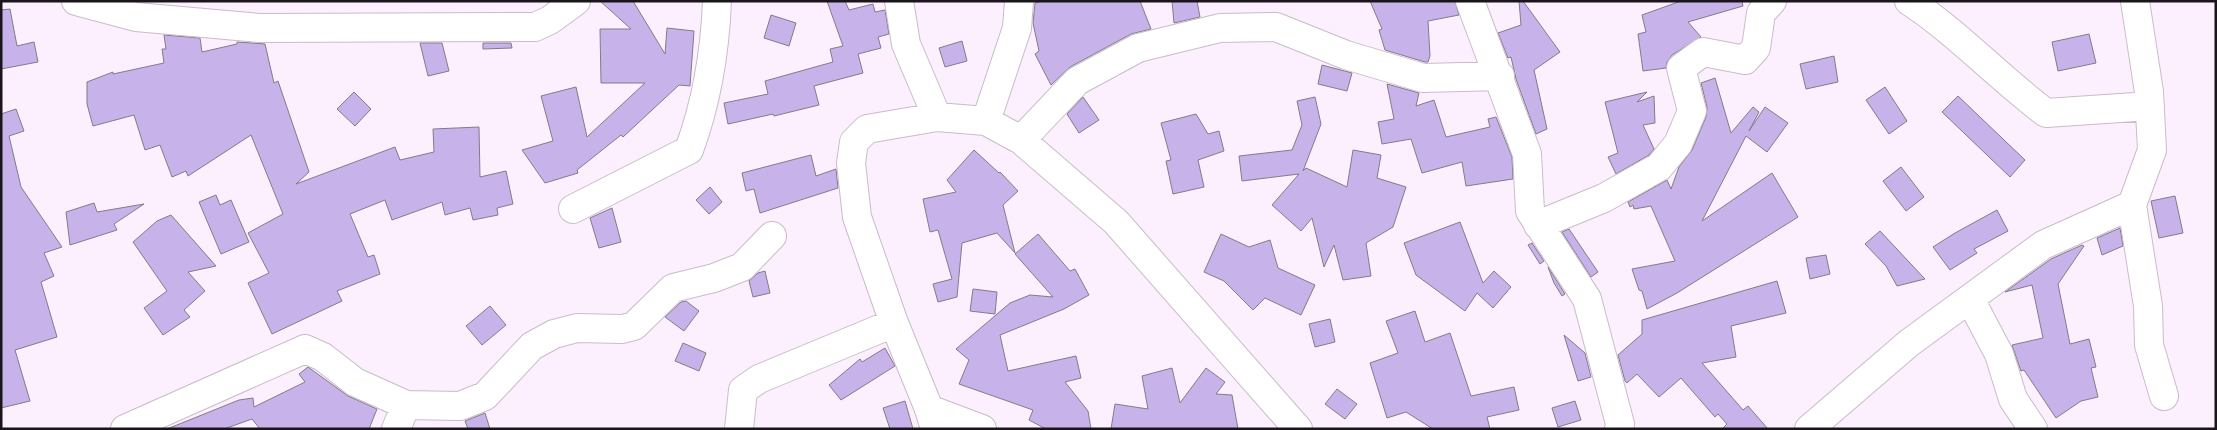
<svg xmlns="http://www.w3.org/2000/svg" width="2217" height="430" viewBox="0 0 2217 430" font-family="Roboto,sans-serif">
  <rect width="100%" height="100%" fill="#fdf0fe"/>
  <path fill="#c8b2ea" stroke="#817b8a" d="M600 1H633L665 54 667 28 694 31 690 86 679 85 623 137 621 135 577 170 578 173 545 183 522 150 553 141 541 96 576 87 587 137 645 83H601L600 29H631Z
    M827 1H845L849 10 873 4 875 12 885 10 889 34 878 37 881 48 858 54 863 73 814 86 819 105 774 116 773 114 728 124 724 103 768 94 765 81 833 62 830 49 843 46Z
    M1043 1H1140L1151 29 1131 34 1070 67 1051 85 1035 54 1039 51 1033 23 1035 3Z
    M1172 1H1197L1200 17 1174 23Z
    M1370 1H1455L1459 15 1428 21 1430 56 1428 62H1425L1385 50 1379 30 1382 29Z
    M1519 1H1523L1560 52 1534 70 1547 129 1536 134 1516 79 1511 57 1508 58 1498 33 1521 25Z
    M1681 1H1742L1743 6 1688 22 1701 37 1672 55 1667 62 1666 68 1643 71 1638 34 1646 32 1642 15Z
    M10 9 17 46 34 42 38 62 1 69V10Z
    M771 15 796 23 789 46 764 38Z
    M2089 34 2096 63 2058 71 2052 42Z
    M164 35 200 38 202 52 237 44V42L265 44 274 83 278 81 309 172 296 184 395 147 400 160 434 152 433 129 479 127 480 177 506 171 513 204 497 208 498 215 473 220 470 208 445 215 442 202 392 220 385 200 350 214 368 257 374 255 380 274 337 291 342 301 272 334 248 283 269 273 248 233 283 214 251 135 188 176 186 171 172 177 160 145 145 150 134 115 93 126 87 104V82L113 72V74L164 63 162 49H166Z
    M962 41 967 61 945 67 939 48Z
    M420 43H442L449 71 428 76Z
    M483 43H511L512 48 483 49Z
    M1834 56 1838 82 1806 89 1800 64Z
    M1322 65 1352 73 1347 91 1318 84Z
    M1715 78 1731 133 1753 107 1759 112 1749 131 1765 107 1788 123 1767 152 1746 136 1702 221 1772 173 1798 217 1677 293 1647 309 1642 291 1639 290 1632 269 1675 261 1651 206 1634 209 1633 205 1630 207 1628 202 1667 180 1671 189 1679 167 1692 150 1706 117 1707 107 1701 83Z
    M1387 84 1419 93 1416 106 1434 100 1446 137 1490 127 1488 119 1496 117 1512 157 1513 179 1466 186 1462 162 1422 173 1411 139 1382 144 1378 122 1394 119Z
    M1885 87 1907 121 1889 134 1866 100Z
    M354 92 371 109 355 126 337 109Z
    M1647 92 1637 102 1654 96 1655 123 1643 125 1654 149 1649 155 1616 174 1608 157 1618 153 1605 102Z
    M1958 96 2025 160 2010 177 1942 112Z
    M1083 97 1099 120 1079 133 1067 114Z
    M1315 97 1321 124 1303 171 1306 168 1347 187 1353 150 1381 155 1377 178 1406 187 1393 227 1366 243 1371 276 1343 280 1334 245 1324 267 1312 218 1301 231 1272 205 1299 174 1242 181 1239 156 1292 150 1302 125 1297 101Z
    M16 109 24 131 9 136 21 187 62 247 44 253 54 276 41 282 57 337 15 350 30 401 1 408V114Z
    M1196 114 1208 134 1219 131 1224 151 1198 160 1204 187 1173 194 1166 161 1171 160 1161 123Z
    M974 150 999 173 1000 172 1018 191 1003 205 1015 253 997 233 962 243 957 297 938 302 933 284 952 279 938 230 930 232 923 199 956 192 947 180Z
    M811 155 816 176 836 169 838 188 760 213 754 189 746 191 742 173Z
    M1901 167 1924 197 1906 211 1883 181Z
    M710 187 722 202 709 214 696 200Z
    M216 195 220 205 231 200 249 242 221 254 199 202Z
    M2175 196 2183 233 2159 238 2151 201Z
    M94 203 97 212 144 204 114 224 117 230 70 245 66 212Z
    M612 208 621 242 599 248 590 218Z
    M1997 210 2008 231 1974 249 1977 253 1950 270 1933 247 1955 233Z
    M171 215 216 266 188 272 205 291 184 310 190 317 163 335 144 308 167 291 133 242 157 221Z
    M1460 222 1483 283 1494 271 1511 287 1493 308 1477 293 1465 311 1416 275 1404 243Z
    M2120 228 2123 246 2102 255 2097 238Z
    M1569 229 1598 272 1591 277 1562 232Z
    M1880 231 1925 279 1897 286 1886 266 1865 244Z
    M1038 234 1070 271 1075 269 1089 295 1064 309 1000 335 1008 371 1076 356 1081 378 1065 382 1088 411 1091 429H1046L1029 420 1033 410 959 384 969 360 956 349 1010 303 1030 295 1053 297 1015 254Z
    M1221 234 1249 247 1270 240 1278 268 1315 285 1301 315 1265 298 1253 310 1224 281 1204 272Z
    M1532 243 1544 261 1540 264 1528 245Z
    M2082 245 2084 246 2058 284 2070 344 2089 339 2096 367 2091 368 2098 397 2081 401 2056 418 2024 370 2021 371 2012 345 2043 338 2032 285 2005 292 2051 259Z
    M1826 255 1830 274 1810 279 1806 258Z
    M1548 267 1565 294 1562 296 1554 283Z
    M765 271 770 293 753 297 749 281 758 273Z
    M1777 281 1786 313 1731 326 1736 357 1702 363 1743 410 1748 406 1768 429H1722L1727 424 1718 414 1715 417 1681 378 1659 397 1637 374 1627 383 1625 381 1618 355 1642 334V320Z
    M973 289 997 292 995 314 970 311Z
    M686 301 699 311 684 331 665 317 681 302Z
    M490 306 506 325 482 345 466 326Z
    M1415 311 1425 342 1450 333 1471 396 1514 387 1519 410 1487 417 1490 429H1433L1406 412 1387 418 1370 363 1398 353 1386 321Z
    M1330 319 1335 342 1315 347 1309 324Z
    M1564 335 1585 353 1591 377 1578 381Z
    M683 343 706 353 699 371 675 361Z
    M885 348 895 366 841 400 829 385 860 359 862 362Z
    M308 367 348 396 377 409 369 429H260L252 419 224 429H167L239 400 253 398 254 407 305 382 299 374Z
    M1172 368 1180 403 1206 368 1225 382 1216 394 1232 395 1238 429H1111L1115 404 1148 409 1142 376Z
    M1337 389 1357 404 1345 419 1325 404Z
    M905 401 913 429H890L883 408Z
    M1575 401 1581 420 1558 427 1552 408Z
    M485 413 490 429H468L465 421Z"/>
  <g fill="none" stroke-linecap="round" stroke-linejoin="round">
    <g stroke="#c8bcc9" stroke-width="30">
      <path id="minor" d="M76 1 136 17 260 28 535 27 550 20 576 1
        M899 1 906 44 937 117
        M1470 1 1527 154 1530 211 1587 299 1620 424 1619 429
        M1909 1C1958 33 1999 78 2046 113L2150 106
        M2135 1 2149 92 2152 150 2132 205 2148 306 2149 345 2164 396
        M986 121 1017 28 1019 1
        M1021 140 1077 81 1138 48 1220 28 1276 27 1346 55 1423 78 1500 76
        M573 209 689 150C707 101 715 53 717 1
        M1538 225 1604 198 1659 167 1678 144 1692 111 1681 68 1703 52 1745 60 1756 48 1761 13 1772 1
        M1970 299 1999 354 2013 399 2033 429
        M929 409 982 429
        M125 429 305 349 323 357 355 382 406 405 460 406 485 396 532 346 554 334 577 328 622 329 634 326 673 288 714 278 742 267 772 236
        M396 429 406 405
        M739 429 743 390 759 379 894 323
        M935 429 929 409 894 323 857 217 851 163 854 142 867 129 937 117 986 121 1021 140 1116 222 1298 429
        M1809 429 1909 343 2043 245 2132 205"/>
    </g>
    <use href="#minor" stroke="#fff" stroke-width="28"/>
  </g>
  <rect width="2217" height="430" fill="none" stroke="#1a151a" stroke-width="5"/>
</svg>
